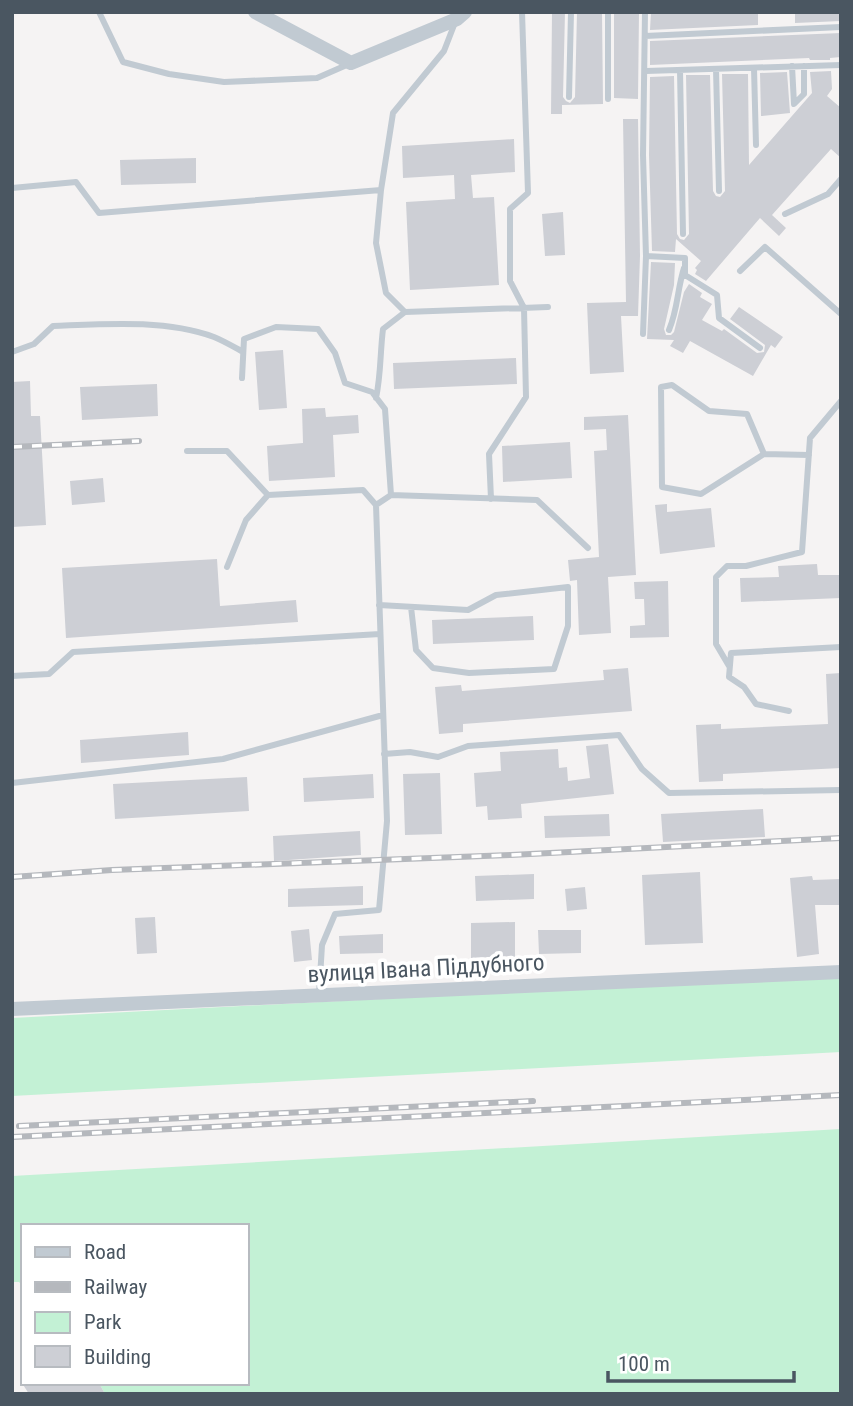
<svg xmlns="http://www.w3.org/2000/svg" width="853" height="1406" viewBox="0 0 853 1406" font-family="'Roboto Condensed',sans-serif">
  <rect width="100%" height="100%" fill="#f5f3f3"/>
  <path fill="#c3f1d5" d="M841 975V1052L12 1096V1018Z
    M841 1129V1394H105L99 1383H247V1226H23V1286L19 1282H12V1176Z"/>
  <path fill="#cdcfd5" d="M552 12H565L563 97 566 101 570 103 575 97 577 12H602L603 104 562 105V114H551Z
    M614 12H639L638 99 614 98Z
    M651 12H758V25L650 30Z
    M795 12H841V21L795 23Z
    M841 33V57L830 58V60H810L809 58 650 65V41Z
    M831 71 832 89 827 96 841 108V158L831 149 772 215 786 228 779 236 760 218 706 281 695 274 697 270 695 268 701 261 676 239 675 252 652 251 649 155 650 77 674 76 677 234 680 239 684 240 689 234 686 75H710L713 191 716 196 720 197 725 191 722 74H748L749 165 812 93 810 72Z
    M787 72 790 113 761 116 760 73Z
    M623 119H638L640 256 638 316H621L624 372 590 374 587 303 626 302Z
    M514 139 515 172 471 175 473 198 494 197 499 285 410 290 406 202 455 199 454 175 403 178 402 146Z
    M196 158V183L121 185 120 160Z
    M563 212 565 255 545 256 542 214Z
    M651 262 675 263 674 285 664 329 666 335H671L674 332 684 292 689 284 702 293 700 297 712 304 702 320 722 331 724 329 757 353 764 352 765 345 730 319 739 307 783 337 775 348 771 345 753 376 690 341 683 353 670 346 674 340 647 339Z
    M283 350 287 408 259 410 255 352Z
    M516 358 517 384 394 389 393 363Z
    M30 381 31 416H40L46 525 12 527V382Z
    M157 384 158 416 82 420 80 387Z
    M325 408 326 417 358 415 359 433 333 435 335 477 269 481 267 446 303 443 302 409Z
    M628 415 636 575 608 577 611 633 579 635 577 580 570 581 568 560 599 557 594 451 607 450 606 429 584 430V417Z
    M570 442 572 478 503 482 502 446Z
    M103 478 105 502 72 505 70 481Z
    M667 504V512L711 508 715 547 660 554 655 505Z
    M217 559 220 606 296 600 298 622 66 638 62 568Z
    M817 564 818 575H841V598L741 602 740 578 779 577 778 566Z
    M668 581 669 637 630 638V626L645 625 644 599H635L634 582Z
    M533 616 534 640 433 644 432 620Z
    M628 668 632 711 463 724V732L439 734 435 687 461 685 462 691 604 680 603 670Z
    M841 673V768L723 774V781L699 782 696 725 721 724V729L828 724 826 674Z
    M188 732 189 755 81 763 80 740Z
    M608 744 614 794 521 804 522 818 488 820 487 806 476 807 474 773 501 771 500 752 558 749 559 768 567 767 568 781 590 778 586 746Z
    M440 773 442 834 405 835 403 774Z
    M373 774 374 798 304 802 303 778Z
    M247 777 249 811 115 819 113 784Z
    M763 809 765 837 663 842 661 814Z
    M609 814 610 836 545 838 544 816Z
    M360 831 361 855 274 861 273 836Z
    M700 872 703 943 645 945 642 875Z
    M534 874V899L476 901 475 876Z
    M812 876 813 880 841 879V905H815L819 954 797 957 790 878Z
    M363 886V905L288 907V889Z
    M585 887 587 909 567 911 565 889Z
    M155 917 157 953 137 954 135 918Z
    M515 922V957L471 958V923Z
    M309 929 312 960 294 962 291 931Z
    M538 930H581V953L539 954Z
    M383 934V953L340 954 339 936Z
    M22 1383H99L105 1394H29Z"/>
  <g fill="none" stroke-linecap="round" stroke-linejoin="round">
    <path stroke="#c1cad2" stroke-width="6" d="M99 12 123 62 169 74 224 82 317 78 349 64
      M456 20 444 51 393 113 381 190 376 243 386 293 405 312 548 307
      M645 36 841 27
      M792 66 794 104 804 94V66
      M754 68 756 145
      M716 69 719 191
      M680 70 683 234
      M646 71 841 65
      M569 97 571 12
      M608 99V12
      M12 188 76 182 99 213 381 190
      M785 214 828 194 841 179
      M646 256 685 258V275L717 295 719 318 760 348
      M740 271 765 247 841 314
      M669 330C678 309 677 290 684 268
      M643 334 646 256 643 155 645 12
      M12 352 34 344 53 326C105 324 164 319 214 337 224 341 234 347 243 352
      M242 378 244 339 276 327 318 329 335 353 345 383 372 392 385 409 391 495
      M376 398C381 375 380 353 383 329L405 312
      M187 451H227L268 495
      M764 454 701 494 662 487 661 387 672 385 709 411 747 414 764 454 809 455
      M491 499 489 454 526 397 524 308 510 281V209L528 193 522 12
      M227 567 246 520 268 495 363 490 376 505
      M379 605 468 610 496 595 568 587V626L554 669 469 673 433 668 416 650 411 607
      M729 666 716 644V577L727 566H746L802 552 810 438 841 401
      M12 676 49 674 73 652 380 634
      M789 711 756 704 744 687 729 677 731 653 841 647
      M384 754 410 752 438 757 468 746 619 735 642 769 669 793 841 790
      M12 783 223 759 383 715
      M319 994 322 945 335 914 379 910 387 821 376 505 391 495 537 500 588 548"/>
    <path stroke="#c1cad2" stroke-width="14" d="M255 12 351 63 457 19 465 12
      M12 1009 841 972"/>
    <g stroke="#b5b8bd" stroke-width="6">
      <path id="rail" d="M12 447 139 441
        M12 877 112 870 511 855 841 838
        M19 1126 533 1101
        M12 1137 841 1095"/>
    </g>
    <use href="#rail" stroke="#fff" stroke-width="3.5" stroke-dasharray="10" stroke-linecap="butt"/>
  </g>
  <g text-anchor="middle" stroke-width="7" stroke-linejoin="round" paint-order="stroke">
    <g font-size="23" fill="#4a5661" stroke="#fff">
      <text transform="translate(426 968) rotate(-3)" y="8">вулиця Івана Піддубного</text>
    </g>
  </g>
  <rect width="853" height="1406" fill="none" stroke="#4a5661" stroke-width="28"/>
  <rect x="21" y="1224" width="228" height="161" fill="#ffffff" stroke="#b7bbc0" stroke-width="2"/>
  <rect x="35" y="1247" width="35" height="10" fill="#c1cad2" stroke="#b7bbc0" stroke-width="2"/>
  <text x="84" y="1259" font-size="21" fill="#4a5661">Road</text>
  <rect x="35" y="1282" width="35" height="10" fill="#b5b8bd" stroke="#b7bbc0" stroke-width="2"/>
  <text x="84" y="1294" font-size="21" fill="#4a5661">Railway</text>
  <rect x="35" y="1312" width="35" height="21" fill="#c3f1d5" stroke="#b7bbc0" stroke-width="2"/>
  <text x="84" y="1329" font-size="21" fill="#4a5661">Park</text>
  <rect x="35" y="1346" width="35" height="21" fill="#cdcfd5" stroke="#b7bbc0" stroke-width="2"/>
  <text x="84" y="1364" font-size="21" fill="#4a5661">Building</text>
  <path d="M608 1371v10h186v-10" fill="none" stroke="#4a5661" stroke-width="3.5"/>
  <text x="618" y="1371" font-size="21" fill="#4a5661" stroke="#ffffff" stroke-width="5" paint-order="stroke">100 m</text>
</svg>
